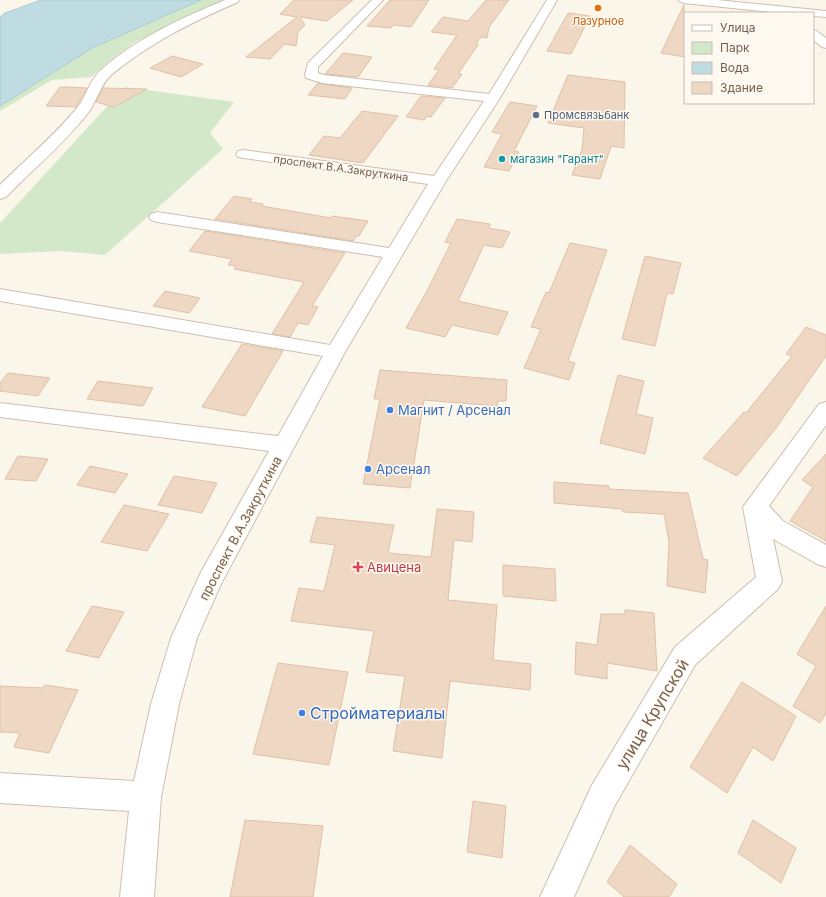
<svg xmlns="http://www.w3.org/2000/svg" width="826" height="897" viewBox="0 0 826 897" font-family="Inter,sans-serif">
  <rect width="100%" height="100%" fill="#fbf6ea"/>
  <path fill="#d3e8c9" d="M201 0H229L135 42 108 62 91 77 52 80 0 111V106L92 48Z
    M125 87 234 102 210 133 223 149 105 255 62 251 0 254V223Z"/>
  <path fill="#c0dce3" stroke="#a7cad4" d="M41 0H201L92 48 0 106V17L5 13Z"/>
  <path fill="#eed8c4" stroke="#e0c0a5" d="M294 0H353L327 21 300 17 305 25 298 32 296 46 285 44 270 59 246 57 297 17 280 14Z
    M390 0H429L411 27 394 25 391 28 367 26Z
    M486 0H509L489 27 487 38 481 37 476 44 478 45 458 74H462L452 88 428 85 439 70 434 69 457 35 431 32 443 17 468 21Z
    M684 5 685 57 661 53Z
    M568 13 590 16 571 54 547 51Z
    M343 53 372 57 358 77 325 74Z
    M172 56 203 64 181 77 150 68Z
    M568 75 625 82 624 148 611 146 600 179 572 175 582 150 584 128 548 123Z
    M318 83 322 84 352 88 345 99 308 95Z
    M60 87H65L87 88 76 107 46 106Z
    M103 88 147 89 114 107 96 102Z
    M421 96 445 98 431 117 427 116 424 120 406 117Z
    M510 102 537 106 514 151 519 152 509 171 484 167 502 134 492 132Z
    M362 111 398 116 363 163 309 155 324 136 340 138Z
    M234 196 252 199 250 202 263 204 262 206 331 218 332 216 368 221 359 236H356L353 241 215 219Z
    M457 219 490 224 489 228 510 232 502 248 484 245 458 301 508 312 498 335 452 325 445 337 406 328 428 289 451 243 445 242Z
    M205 231 345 253 312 306 318 307 308 325 298 323 290 337 272 334 304 282 234 269 236 266 228 265 232 259 189 251Z
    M570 243 607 250 568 361 575 363 569 380 524 368 541 329 531 327 546 292 549 293Z
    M645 256 681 263 673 294 667 293 655 346 622 339Z
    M165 291 200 298 189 313 153 306Z
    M806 327 826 335V356L776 428 737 476 703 458 744 412 746 413 792 356 786 354Z
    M242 344 283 351 245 416 202 407Z
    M380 370 507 380 506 401H498L497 406 424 400 410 488 363 484 380 399H374Z
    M8 373 50 378 38 396 0 391V383Z
    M618 375 644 381 636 414 653 418 645 454 600 443Z
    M98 381 153 388 143 406 87 399Z
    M826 454V541L790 521 813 487 802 480Z
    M18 456 48 459 36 481 5 479Z
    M90 466 128 474 115 493 77 485Z
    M174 476 217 483 202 513 158 505Z
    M554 482 609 486V489L688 493 703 559 708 560 705 593 667 586 669 542 664 514 623 512 622 509 554 503Z
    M124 505 169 514 147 551 101 542Z
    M437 509 474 512 472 542 454 540 448 600 497 605 493 660 531 664 530 690 450 681 442 758 393 751 405 676 366 672 374 631 291 621 299 588 324 591 335 545 310 542 317 517 394 525 388 553 431 557Z
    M503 565 555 569 556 601 503 596Z
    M92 606 124 612 99 658 66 651Z
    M826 606V713L820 723 793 706 816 666 797 654Z
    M625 610 654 613 657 671 607 663V679L575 674 576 642 597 645 601 614H625Z
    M278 663 348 672 329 765 253 754Z
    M742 682 796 716 773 761 753 747 727 793 690 767Z
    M45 685 78 690 49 753 14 747 20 733 0 732V686L43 688Z
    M473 801 506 806 502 858 467 852Z
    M245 820 323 826 313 897H230Z
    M753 820 796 848 781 883 738 853Z
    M630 845 677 884 669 897H624L607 882Z"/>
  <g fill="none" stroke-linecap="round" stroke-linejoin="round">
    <g stroke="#cdbfb0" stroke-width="2">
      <path id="minor" d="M225 0H239L238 2C192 22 148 44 110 76 100 86 97 101 88 113 64 144 33 169 6 197L0 199V185C26 159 54 136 77 108 87 96 89 80 101 70 137 38 182 18 225 0Z
        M372 0H383L318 67V73L324 75 489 94 547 0H557L500 98 446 181 345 352 221 584 197 638 179 704 161 797 154 897H120L129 811 0 803V773L134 781 151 704 171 638 201 572 269 451 0 417V403L278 436 323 356 0 301V289L330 345 383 257 157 222 151 220 149 217 151 214 157 212 389 248 428 184 243 158 238 157 236 154 238 151 243 150 434 176 484 101 322 83 306 78 305 75 308 63Z
        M678 0H717L826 11V17L813 16V13H781L683 3Z
        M813 30 817 31 826 38V48L822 47 813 40Z
        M826 402V425L769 506 783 521 826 545V567L817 564 773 539 782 581 778 589 695 665 614 807 574 897H540L592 785 675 647 756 577 743 507 819 404Z"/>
    </g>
    <use href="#minor" fill="#fff" fill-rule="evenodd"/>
  </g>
  <circle fill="#e8710a" stroke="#fef9f0" stroke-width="1.5" cx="598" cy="8" r="4"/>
  <circle fill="#5c6f8a" stroke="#fef9f0" stroke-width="1.5" cx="536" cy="115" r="4"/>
  <circle fill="#0f9aa8" stroke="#fef9f0" stroke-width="1.5" cx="502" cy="159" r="4"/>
  <g fill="#3f7fe0" stroke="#fef9f0" stroke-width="1.5">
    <circle cx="390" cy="410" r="4"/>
    <circle cx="368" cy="469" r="4"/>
    <circle cx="302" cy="713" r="4"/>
  </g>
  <path fill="#e0444e" stroke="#fef9f0" stroke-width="1.5" d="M356 561h4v4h4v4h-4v4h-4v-4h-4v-4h4z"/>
  <g text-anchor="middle" stroke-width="3" stroke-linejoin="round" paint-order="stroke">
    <g font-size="11" fill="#c56008" stroke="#fef9f0">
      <text x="598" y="25">Лазурное</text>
    </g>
    <g font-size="11" fill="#4e5e75" stroke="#fef9f0" text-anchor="start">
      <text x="544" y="119">Промсвязьбанк</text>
    </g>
    <g font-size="11" fill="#0d838f" stroke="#fef9f0" text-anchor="start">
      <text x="510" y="163">магазин "Гарант"</text>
    </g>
    <g font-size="11" fill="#745f4f" stroke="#fef9f0">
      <text transform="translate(341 168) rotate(8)" y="4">проспект В.А.Закруткина</text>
    </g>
    <g font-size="13" fill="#366cbe" stroke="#fef9f0" text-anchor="start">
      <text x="398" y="415">Магнит / Арсенал</text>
      <text x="376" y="474">Арсенал</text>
    </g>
    <g font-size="13" fill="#745f4f" stroke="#fef9f0">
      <text transform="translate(240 528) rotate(-62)" y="5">проспект В.А.Закруткина</text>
    </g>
    <g font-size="13" fill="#be3a42" stroke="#fef9f0" text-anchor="start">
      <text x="367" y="572">Авицена</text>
    </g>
    <g font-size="16" fill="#366cbe" stroke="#fef9f0" text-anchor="start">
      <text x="310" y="719">Стройматериалы</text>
    </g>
    <g font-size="16" fill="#745f4f" stroke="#fef9f0">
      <text transform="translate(652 714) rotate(-59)" y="6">улица Крупской</text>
    </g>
  </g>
  <rect x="684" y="12" width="130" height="92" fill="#fef9f0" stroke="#c7bbb0"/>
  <rect x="692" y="25" width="20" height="6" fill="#ffffff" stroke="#c7bbb0"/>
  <text x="720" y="32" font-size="12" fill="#745f4f">Улица</text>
  <rect x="692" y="42" width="20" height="12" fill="#d3e8c9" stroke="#c7bbb0"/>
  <text x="720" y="52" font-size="12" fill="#745f4f">Парк</text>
  <rect x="692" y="62" width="20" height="12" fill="#c0dce3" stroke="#c7bbb0"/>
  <text x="720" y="72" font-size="12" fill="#745f4f">Вода</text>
  <rect x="692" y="82" width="20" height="12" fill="#eed8c4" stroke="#c7bbb0"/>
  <text x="720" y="92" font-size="12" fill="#745f4f">Здание</text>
</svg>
